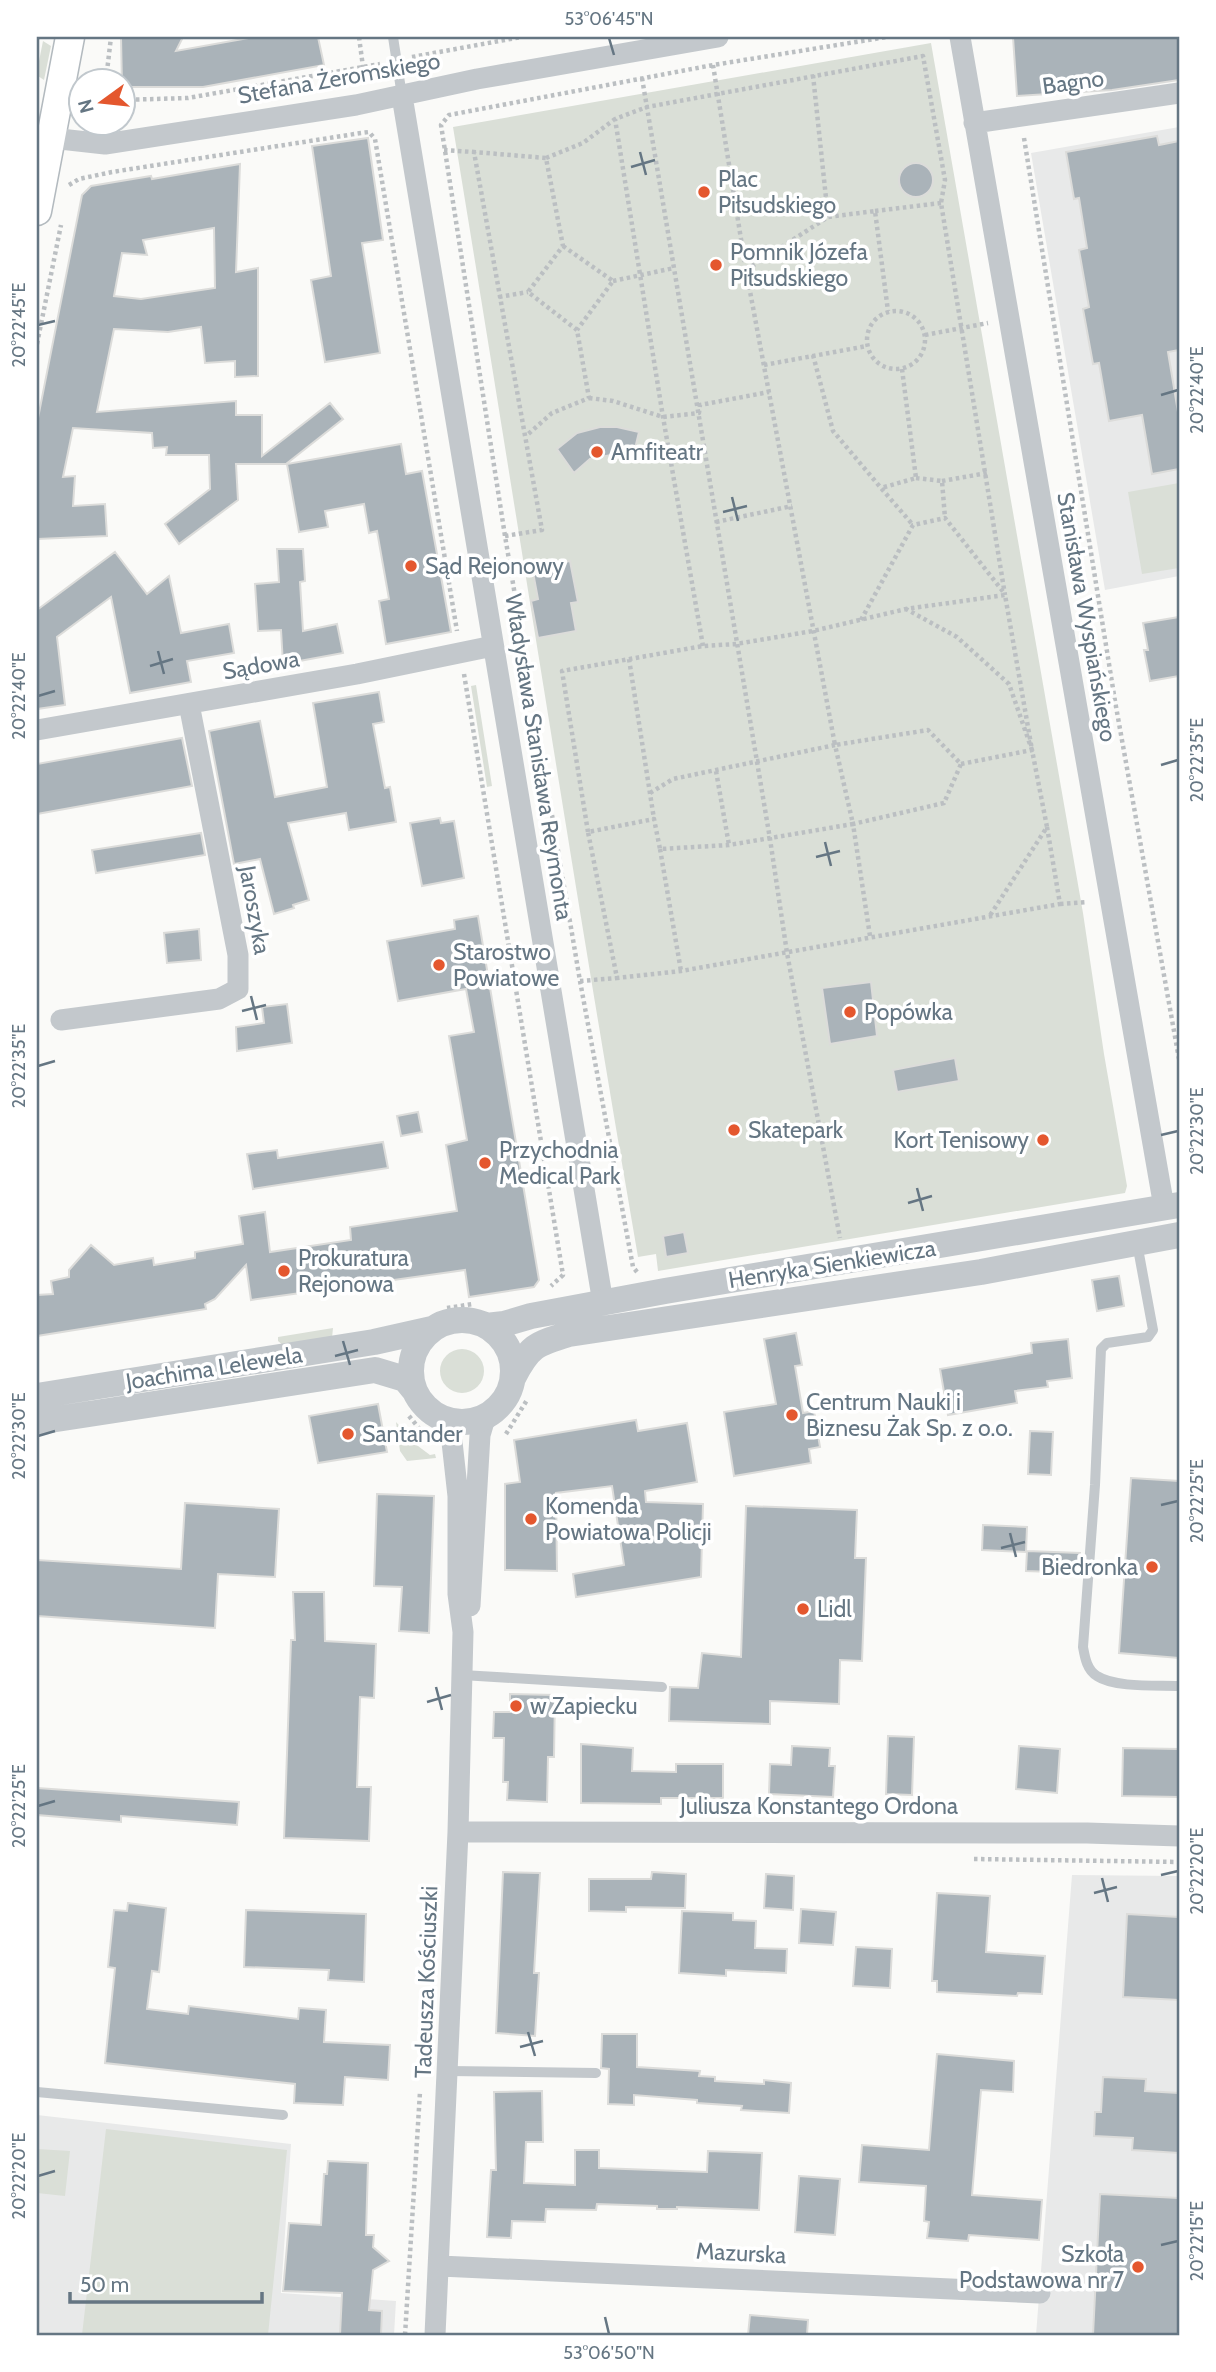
<svg xmlns="http://www.w3.org/2000/svg" width="1216" height="2372" viewBox="0 0 1216 2372" font-family="Cabin,sans-serif">
  <rect width="100%" height="100%" fill="#fafaf8"/>
  <path fill="#e8e9e9" d="M1179 127V576L1105 590 1031 153Z
    M1072 1875 1179 1876V2335H1036Z
    M37 2115 291 2144 281 2293 396 2301 394 2335H37Z"/>
  <path fill="#dadfd7" d="M43 41 51 46 44 80 38 76 37 71Z
    M931 43 1083 913 1104 1054 1127 1186 1125 1193 658 1271 656 1254 638 1257C573 881 515 503 453 127Z
    M1179 483V568L1142 574 1128 492Z
    M476 685 492 786 487 787 471 686Z
    M333 1328 332 1338 284 1346 278 1341V1337Z
    M440 1371a22 22 0 1 1 44 0a22 22 0 1 1-44 0Z
    M396 1422 418 1446 430 1455 435 1454 436 1458 407 1461 400 1451Z
    M106 2129 287 2150 268 2335H82Z
    M37 2149 70 2151 65 2196 37 2193Z"/>
  <path fill="#aab3b9" stroke="#dcdcda" stroke-width="2" fill-rule="evenodd" d="M121 37H183L176 51 254 37H318L324 65 203 87H122Z
    M1013 37H1179V80L1112 90 1017 96Z
    M1157 136 1159 145 1179 141V350L1168 352 1179 418V469L1152 474 1142 415 1109 421 1099 363 1093 364 1083 309 1089 307 1079 250 1087 248 1079 198 1074 199 1066 152Z
    M368 138 383 240 362 243 380 353 325 362 311 280 331 276 312 146Z
    M899 180a17 17 0 1 1 34 0a17 17 0 1 1-34 0Z
    M240 164 236 272 258 268V376L235 377V361L205 363 201 327 168 332 114 329 97 412 236 401V415H262V456L330 403 343 419 286 464H236L238 500 179 544 165 524 210 489 209 455H166L167 447 153 448 152 433 73 428 63 477 75 476 73 506 105 504 107 536 37 539V423L82 195 91 186 151 176 152 179ZM214 228 215 288 141 299 114 296 122 253 147 255 143 240Z
    M600 427H617L639 432 632 461 611 455 590 459 574 473 557 449 577 433Z
    M401 444 406 474 422 471 451 632 386 644 379 601 389 599 377 531 369 533 364 504 325 511 328 527 299 532 287 464Z
    M277 549H303L305 581 300 582 303 631 337 624 343 653 283 664 281 630 258 631 255 584 279 582Z
    M115 552 147 594 169 576 181 633 229 624 234 653 187 661 191 682 130 693 111 597 57 637 65 705 37 709V610Z
    M570 561 578 602 571 603 576 631 538 638 531 601 538 599 532 567Z
    M1179 617V676L1150 681 1144 650H1148L1143 623Z
    M379 692 384 722 373 724 385 788 390 787 396 822 349 830 346 813 288 823 309 900 293 905 294 908 274 914 260 859 234 864 209 731 260 721 275 797 327 787 313 703Z
    M182 738 192 786 37 814V764Z
    M440 818 441 823 454 821 464 878 422 886 410 823Z
    M201 833 205 855 96 873 92 850Z
    M478 916 539 1280 534 1287 469 1297 465 1270 251 1300 246 1265 215 1299 205 1304 206 1309 37 1336V1295L53 1294 51 1281 69 1277V1270L91 1245 114 1265 153 1258 154 1265 195 1258V1252L243 1244 239 1216 265 1212 270 1252 351 1240 350 1227 457 1211 446 1145 467 1140 449 1036 474 1032 466 989 398 1001 387 941 455 929 454 920Z
    M199 929 201 960 167 963 164 933Z
    M871 982 877 1036 830 1044 822 988Z
    M287 1004 292 1043 237 1051 236 1027 264 1023 262 1007Z
    M955 1058 959 1081 897 1092 893 1070Z
    M418 1112 422 1132 401 1136 397 1116Z
    M383 1142 388 1168 253 1189 247 1154 277 1150 278 1158Z
    M684 1232 688 1253 666 1257 663 1236Z
    M1119 1276 1124 1306 1097 1311 1092 1280Z
    M796 1333 802 1365 795 1366 803 1413 814 1411 820 1447 809 1449 811 1463 734 1476 724 1412 776 1404 764 1339Z
    M1068 1339 1072 1378 1047 1381 1048 1387 1015 1391 1017 1403 948 1415 940 1369 1032 1353 1031 1343Z
    M378 1404 387 1452 318 1463 309 1416Z
    M636 1420 638 1431 687 1423 697 1482 645 1491 646 1502 703 1504 701 1577 576 1597 573 1574 624 1565 612 1486 556 1493 557 1571 505 1570V1484L520 1482 514 1440Z
    M1030 1431 1053 1432 1051 1475 1028 1474Z
    M1131 1478 1179 1481V1658L1119 1653Z
    M377 1494 434 1496 429 1633 399 1631 402 1587 374 1586Z
    M185 1503 279 1509 275 1577 218 1574 215 1628 37 1616V1560L181 1569Z
    M746 1506 857 1510 855 1558H866L862 1661 840 1660 839 1704 770 1701V1724L669 1721 670 1687 698 1688 702 1653 741 1657Z
    M983 1525 1027 1527 1026 1552 982 1550Z
    M1027 1551 1080 1553 1079 1573 1026 1571Z
    M293 1592H324L325 1641 376 1644 374 1698 360 1697 357 1787H371L369 1841 284 1838 291 1640H295Z
    M510 1694 555 1695 554 1757H548L547 1802 507 1800 508 1782H503L504 1738H493L494 1712H510Z
    M888 1736 914 1737 912 1795 886 1794Z
    M581 1744 633 1748 632 1771 676 1772V1764H723V1798H661V1804L581 1803Z
    M792 1746 830 1748 829 1766H835L833 1797 769 1794 770 1764 791 1765Z
    M1019 1746 1060 1749 1057 1793 1016 1789Z
    M1123 1748 1179 1749V1797L1122 1796Z
    M37 1788 239 1802 237 1825 121 1816V1822L37 1815Z
    M503 1872 540 1873 534 1973H539L535 2036 496 2033Z
    M652 1872 686 1874 685 1908 626 1907V1912L589 1911V1879H651Z
    M766 1874 794 1876 793 1910 764 1908Z
    M937 1893 990 1896 986 1952 1045 1956 1042 1994 1018 1993 1017 1996 937 1992V1981H932Z
    M128 1903 166 1908 159 1972 152 1971 147 2009 188 2014 189 2006 298 2019 299 2008 326 2010 324 2042 390 2045 388 2080 345 2077 343 2105 294 2103 295 2084 105 2063 115 1968 108 1967 114 1910 127 1911Z
    M801 1909 836 1912 833 1945 799 1943Z
    M246 1910 366 1914 364 1982 328 1980 329 1970 244 1967Z
    M682 1911 733 1913V1920L756 1921 755 1948 787 1949 786 1973 726 1970V1976L679 1973Z
    M1127 1914 1179 1917V2000L1123 1997Z
    M856 1947 892 1949 890 1988 853 1986Z
    M602 2034H637V2067L700 2071 699 2076 715 2077V2081L764 2084V2080L791 2083 789 2113 741 2110 742 2106 697 2103V2100L634 2095V2105L608 2104 609 2069 601 2068Z
    M937 2054 1014 2061 1013 2092 981 2090 972 2195 1042 2200 1039 2240 969 2235 968 2241 927 2238 929 2222 924 2221 926 2186 859 2182 862 2145 929 2150Z
    M1103 2077 1146 2079 1145 2091 1179 2093V2153L1132 2150 1133 2138 1094 2136 1095 2112H1101Z
    M542 2091 543 2142H526L524 2183 575 2185V2150H599V2168L707 2172 708 2151 762 2153 759 2210 677 2207V2209H657V2206L597 2204 596 2210 546 2209 545 2222 512 2221 511 2238 487 2237 491 2170H496L494 2092Z
    M328 2161 368 2163 366 2235H374L373 2247 389 2261 373 2270 369 2310 382 2311 381 2335H340L342 2293 283 2291 289 2223 321 2225 324 2174H327Z
    M799 2176 840 2179 835 2235 795 2232Z
    M1100 2194 1179 2198V2335H1093Z
    M750 2315 808 2320 807 2335H748Z"/>
  <g fill="none" stroke-linecap="round" stroke-linejoin="round">
    <g stroke="#b3babf" stroke-width="31">
      <path id="secondary" d="M37 211 70 37"/>
    </g>
    <path stroke="#bbbfc2" stroke-width="4.5" stroke-dasharray="3.5 3.5" stroke-linecap="butt" d="M359 37 363 67
      M37 40V37
      M412 57 521 37
      M713 65 746 270 835 745 928 730 961 764 944 803 853 824 870 936
      M813 75 828 217
      M642 78 770 839 787 953 840 1238
      M106 80 111 37
      M122 100 188 98 380 64
      M1024 138 1115 701 1179 1059
      M444 150 474 152
      M546 158 583 143 615 119
      M69 185 79 179 112 172 361 133 369 132 375 139 457 631
      M875 211 941 203
      M563 246 613 281 577 330
      M746 270 828 217 875 211 888 311
      M613 281 674 268
      M499 297 528 292
      M867 340a29 29 0 1 1 58 0a29 29 0 1 1-58 0Z
      M925 335 988 323
      M37 344 61 225
      M813 355 833 431 881 488
      M764 365 867 346
      M902 369 916 478 881 488 913 525
      M589 398 613 401 663 417 699 413 700 405 769 392
      M916 478 942 481 945 518
      M942 481 987 473
      M716 522 792 506
      M505 536 542 530 474 152 546 158 563 246 528 292 577 330 589 398 552 413 526 436
      M861 620 913 525 945 518 1005 594
      M703 646 663 417 615 119 647 107 923 56 945 180 941 203 1005 595
      M629 659 654 819
      M464 674 563 1275 551 1286
      M961 764 1032 750 1047 827 989 917
      M716 771 729 845
      M650 793 673 779 835 745 853 824 729 845 660 849 654 819 588 832 617 978 681 971 1060 904 1047 827
      M588 832 562 671 703 646 736 644 813 631 906 609 1005 595 1032 750 1009 684 957 637 906 609
      M660 849 681 971
      M1060 904 1087 902
      M580 981 617 978
      M637 1272 633 1267 580 981 505 536 441 125 449 115 713 65 887 37
      M447 1308 473 1304
      M409 1416 423 1433
      M506 1434 527 1400
      M974 1859 1179 1862
      M405 2335 420 2092"/>
    <path stroke="#c3c8cc" stroke-width="10" d="M393 37 402 96
      M1137 1243 1153 1330 1148 1337 1107 1343 1101 1349 1095 1485 1083 1647C1085 1658 1087 1670 1097 1676 1115 1688 1158 1685 1179 1686
      M462 1675 662 1687
      M448 2071 596 2073
      M37 2092 283 2115"/>
    <path stroke="#c3c8cc" stroke-width="21" d="M960 37 1164 1207
      M402 96 603 1303
      M974 123 1179 93
      M51 138 105 144 356 105 477 79 718 37
      M37 730 357 674 493 646
      M61 1020 219 999 238 989V955L189 704
      M470 1606 480 1435 485 1418
      M458 1832 1087 1833 1179 1836
      M440 2266 1040 2293
      M435 2335 458 1832 463 1632 458 1594V1496L452 1442 444 1420"/>
    <path stroke="#c3c8cc" stroke-width="26" d="M411 1371a51 51 0 1 1 102 0a51 51 0 1 1-102 0Z
      M486 1326 504 1324 531 1316 665 1291 1179 1205
      M513 1378C529 1346 536 1344 569 1334L981 1272 1179 1235
      M37 1396 374 1342 432 1329
      M37 1422 375 1370 405 1379 414 1390"/>
    <use href="#secondary" stroke="#fff" stroke-width="28"/>
  </g>
  <path fill="none" stroke="#657683" stroke-width="2.5" d="M609 38 614 55M640 152 646 175M631 167 655 160M38 325 55 321M1161 395 1178 390M732 497 738 521M723 512 747 506M158 651 164 674M150 666 173 659M38 696 55 691M1161 765 1178 760M825 842 831 866M816 857 840 851M251 996 257 1020M242 1011 266 1005M38 1066 55 1061M1161 1135 1178 1131M917 1188 923 1211M908 1203 932 1196M343 1341 350 1365M335 1356 358 1350M38 1436 55 1431M1161 1505 1178 1501M1010 1533 1016 1557M1001 1548 1025 1542M436 1687 442 1710M427 1702 451 1695M38 1806 55 1801M1161 1875 1178 1871M1102 1878 1108 1902M1094 1893 1117 1887M528 2032 535 2056M520 2047 543 2041M38 2176 55 2171M1161 2245 1178 2241M605 2317 609 2334"/>
  <g fill="#e4572e" stroke="#fff" stroke-width="2.5">
    <circle cx="704" cy="192" r="7"/>
    <circle cx="716" cy="265" r="7"/>
    <circle cx="597" cy="452" r="7"/>
    <circle cx="411" cy="566" r="7"/>
    <circle cx="439" cy="965" r="7"/>
    <circle cx="850" cy="1012" r="7"/>
    <circle cx="734" cy="1130" r="7"/>
    <circle cx="1043" cy="1140" r="7"/>
    <circle cx="485" cy="1163" r="7"/>
    <circle cx="284" cy="1271" r="7"/>
    <circle cx="792" cy="1415" r="7"/>
    <circle cx="348" cy="1434" r="7"/>
    <circle cx="531" cy="1519" r="7"/>
    <circle cx="1152" cy="1567" r="7"/>
    <circle cx="803" cy="1609" r="7"/>
    <circle cx="516" cy="1706" r="7"/>
    <circle cx="1138" cy="2267" r="7"/>
  </g>
  <g text-anchor="middle" stroke-width="7" stroke-linejoin="round" paint-order="stroke">
    <g font-size="23" fill="#657683" stroke="#fff">
      <text transform="translate(339 78) rotate(-10)" y="8">Stefana Żeromskiego</text>
      <text transform="translate(1073 82) rotate(-8)" y="8">Bagno</text>
      <text transform="translate(1087 617) rotate(80)" y="8">Stanisława Wyspiańskiego</text>
      <text transform="translate(261 665) rotate(-10)" y="8">Sądowa</text>
      <text transform="translate(539 757) rotate(81)" y="8">Władysława Stanisława Reymonta</text>
      <text transform="translate(255 910) rotate(80)" y="8">Jaroszyka</text>
      <text transform="translate(832 1264) rotate(-9)" y="8">Henryka Sienkiewicza</text>
      <text transform="translate(214 1368) rotate(-9)" y="8">Joachima Lelewela</text>
      <text x="819" y="1814">Juliusza Konstantego Ordona</text>
      <text transform="translate(426 1982) rotate(-88)" y="8">Tadeusza Kościuszki</text>
      <text transform="translate(741 2253) rotate(3)" y="8">Mazurska</text>
    </g>
    <g font-size="23" fill="#657683" stroke="#fff" text-anchor="start">
      <text x="718" y="187">Plac<tspan x="718" dy="26">Piłsudskiego</tspan></text>
      <text x="730" y="260">Pomnik Józefa<tspan x="730" dy="26">Piłsudskiego</tspan></text>
      <text x="611" y="460">Amfiteatr</text>
      <text x="425" y="574">Sąd Rejonowy</text>
      <text x="453" y="960">Starostwo<tspan x="453" dy="26">Powiatowe</tspan></text>
      <text x="864" y="1020">Popówka</text>
      <text x="748" y="1138">Skatepark</text>
      <text x="1029" y="1148" text-anchor="end">Kort Tenisowy</text>
      <text x="499" y="1158">Przychodnia<tspan x="499" dy="26">Medical Park</tspan></text>
      <text x="298" y="1266">Prokuratura<tspan x="298" dy="26">Rejonowa</tspan></text>
      <text x="806" y="1410">Centrum Nauki i<tspan x="806" dy="26">Biznesu Żak Sp. z o.o.</tspan></text>
      <text x="362" y="1442">Santander</text>
      <text x="545" y="1514">Komenda<tspan x="545" dy="26">Powiatowa Policji</tspan></text>
      <text x="1138" y="1575" text-anchor="end">Biedronka</text>
      <text x="817" y="1617">Lidl</text>
      <text x="530" y="1714">w Zapiecku</text>
      <text x="1124" y="2262" text-anchor="end">Szkoła<tspan x="1124" dy="26">Podstawowa nr 7</tspan></text>
    </g>
  </g>
  <rect width="1216" height="2372" fill="none" stroke="#ffffff" stroke-width="77"/>
  <g transform="translate(102 102) rotate(255)"><circle r="33" fill="#ffffff" stroke="#c1c8cd" stroke-width="2"/>
  <path d="M0-5L12 26L0 18L-12 26Z" fill="#e4572e"/>
  <text y="-10" font-size="19" font-weight="bold" text-anchor="middle" fill="#657683">N</text>
  </g>
  <path d="M70 2292v10h192v-10" fill="none" stroke="#657683" stroke-width="3.5"/>
  <text x="80" y="2292" font-size="21" fill="#657683" stroke="#ffffff" stroke-width="5" paint-order="stroke">50 m</text>
  <rect x="38" y="38" width="1140" height="2296" fill="none" stroke="#657683" stroke-width="2.5"/>
  <g font-size="18" text-anchor="middle" fill="#657683">
    <text x="609" y="25">53°06'45"N</text>
    <text transform="translate(19 325) rotate(-90)" y="6">20°22'45"E</text>
    <text transform="translate(1197 390) rotate(-90)" y="6">20°22'40"E</text>
    <text transform="translate(19 696) rotate(-90)" y="6">20°22'40"E</text>
    <text transform="translate(1197 760) rotate(-90)" y="6">20°22'35"E</text>
    <text transform="translate(19 1066) rotate(-90)" y="6">20°22'35"E</text>
    <text transform="translate(1197 1131) rotate(-90)" y="6">20°22'30"E</text>
    <text transform="translate(19 1436) rotate(-90)" y="6">20°22'30"E</text>
    <text transform="translate(1197 1501) rotate(-90)" y="6">20°22'25"E</text>
    <text transform="translate(19 1806) rotate(-90)" y="6">20°22'25"E</text>
    <text transform="translate(1197 1871) rotate(-90)" y="6">20°22'20"E</text>
    <text transform="translate(19 2176) rotate(-90)" y="6">20°22'20"E</text>
    <text transform="translate(1197 2241) rotate(-90)" y="6">20°22'15"E</text>
    <text x="609" y="2359">53°06'50"N</text>
  </g>
</svg>
